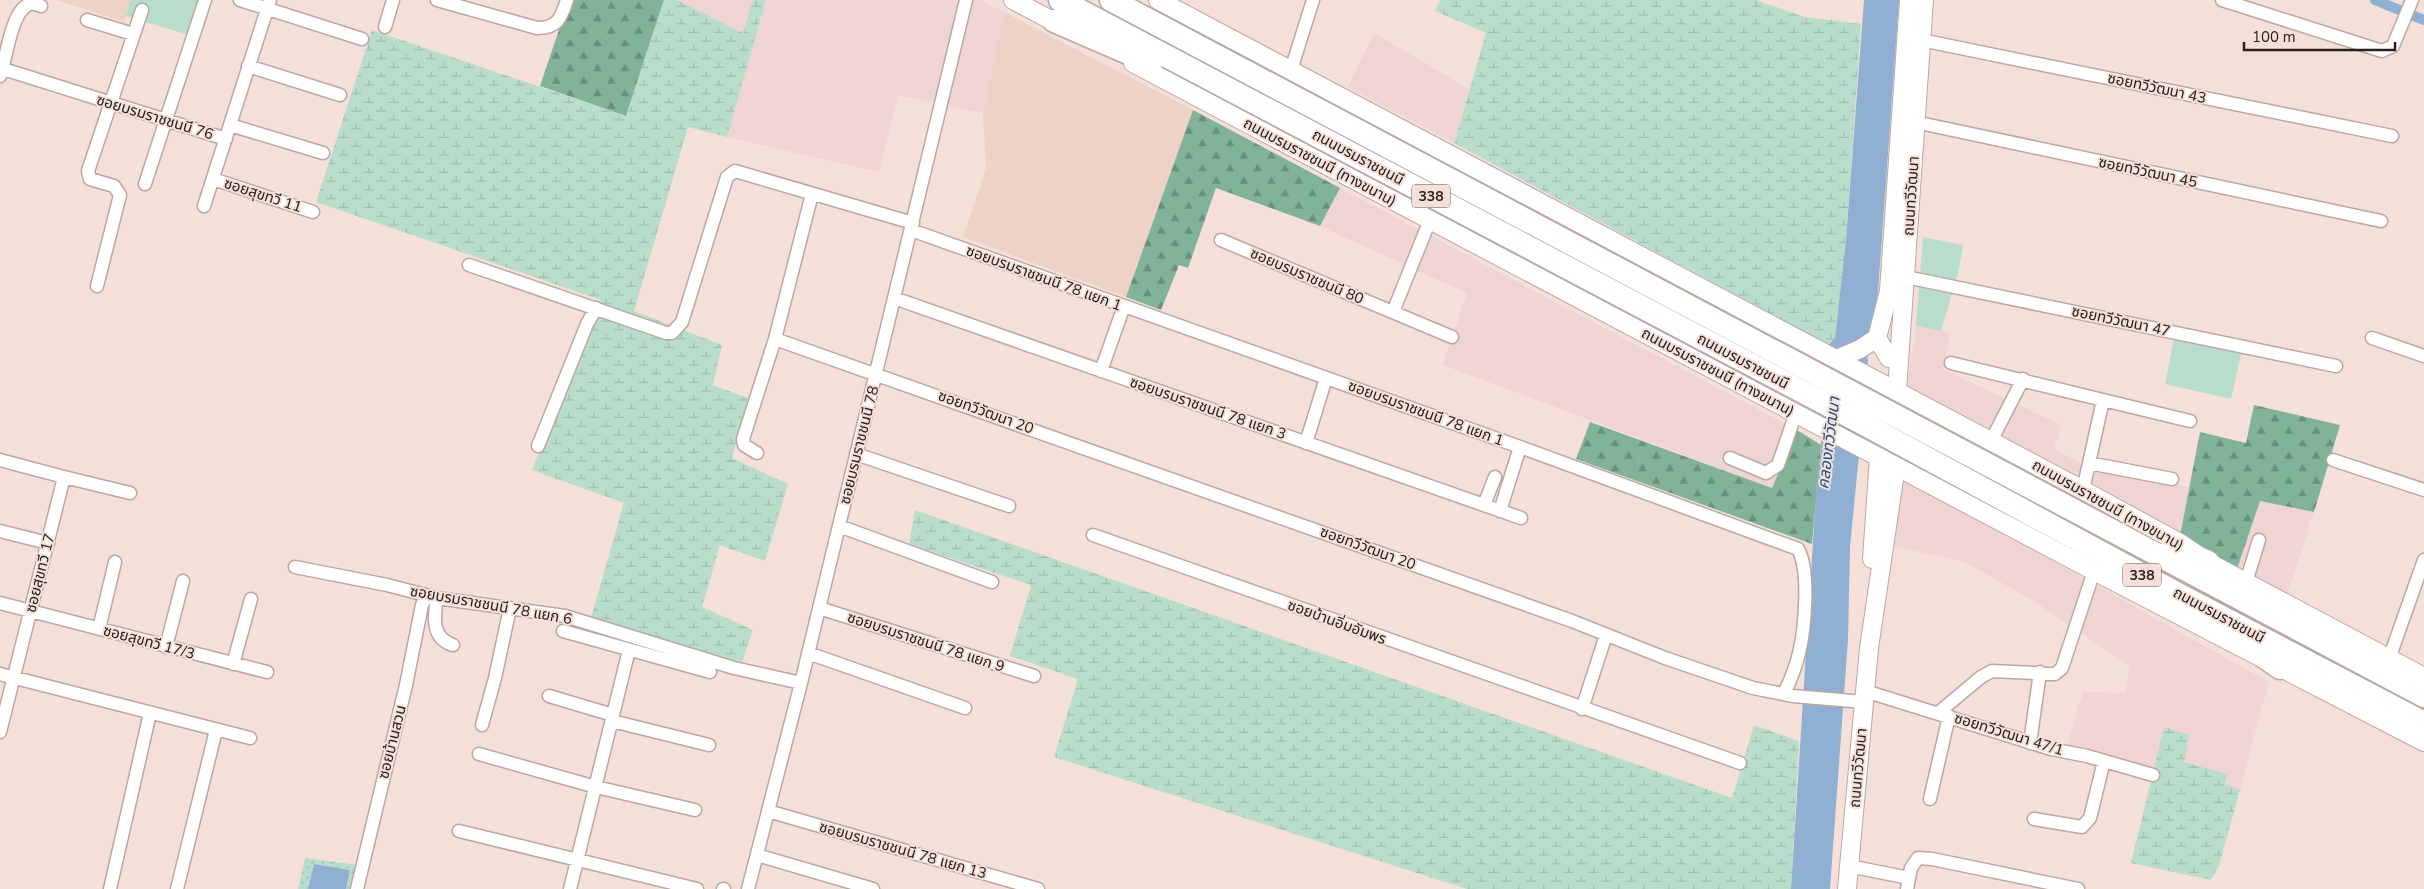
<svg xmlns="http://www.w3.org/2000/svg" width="2424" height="889" viewBox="0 0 2424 889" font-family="'Nunito Sans','Noto Sans Thai',sans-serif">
  <defs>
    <pattern id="grass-dots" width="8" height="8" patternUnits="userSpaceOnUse" patternTransform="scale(1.25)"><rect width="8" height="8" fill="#b9ddcb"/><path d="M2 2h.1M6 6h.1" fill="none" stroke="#9fbdae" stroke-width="1.8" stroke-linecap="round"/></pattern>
    <pattern id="forest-firs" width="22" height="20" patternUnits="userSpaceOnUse" patternTransform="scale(1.25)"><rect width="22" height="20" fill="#81b29a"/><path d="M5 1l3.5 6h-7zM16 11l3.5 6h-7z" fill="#6a907d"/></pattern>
    <pattern id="wetland-marsh" width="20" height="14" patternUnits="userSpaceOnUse" patternTransform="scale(1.25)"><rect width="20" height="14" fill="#b9ddcb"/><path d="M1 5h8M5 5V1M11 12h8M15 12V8" fill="none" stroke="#9fbdae"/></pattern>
  </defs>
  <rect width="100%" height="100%" fill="#f4e0d9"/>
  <path fill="#efd4d3" d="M677 0H753L743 33Z
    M766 0H980L1004 12 983 113 898 95 879 172 727 137Z
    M1374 33 1469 89 1454 143 1348 87Z
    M1340 188 1797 430 1772 488 1443 365 1467 293 1320 226Z
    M1916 325 1951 333 1943 369 2061 425 2054 449 2094 471 2189 487 2180 536 1907 388Z
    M1904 480 1914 483 2269 682 2240 790 2225 784 2227 774 2154 769 2067 746 2083 692 2125 693 2130 666 2032 600 1965 562 1894 546 1900 481Z
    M2260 501 2314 512 2287 595 2237 569Z"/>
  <path fill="#eed2c8" d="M56 0H131L124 22Z
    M1004 12 1193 110 1126 297 963 237 986 169 983 113Z"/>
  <path fill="url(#grass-dots)" d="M305 858 367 866 362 889H346L350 870 314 864 308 889H298Z"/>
  <path fill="url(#forest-firs)" d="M569 0H664L626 116 540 86Z
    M1193 110 1340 188 1320 226 1216 188 1188 268 1179 265 1161 310 1126 297Z
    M2254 405 2340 425 2314 512 2260 501 2237 569 2180 536 2200 432 2246 443Z
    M1590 422 1772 488 1797 430 1821 445 1812 544 1576 459Z"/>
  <path fill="url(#wetland-marsh)" d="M664 0H677L743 33 753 0H766L727 137 688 127 634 311 722 345 713 385 748 398 732 458 788 484 765 561 720 545 702 607 753 630 742 662 591 618 624 503 532 470 601 300 316 202 372 30 626 116Z
    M1440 0H1756L1805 17 1861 24 1846 240 1835 338 1827 344 1454 143 1486 33 1435 11Z
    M915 510 1732 798 1754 725 1799 741 1791 889H1467L1054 757 1078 679 1010 656 1031 585 909 544Z
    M2164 727 2189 735 2184 762 2227 774 2225 784 2240 790 2219 866 2211 880 2131 863Z"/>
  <path fill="#b9ddcb" d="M131 0H199L189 35 126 16Z
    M1923 237 1963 245 1959 270 1941 331 1916 325Z
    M2174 339 2241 354 2231 399 2165 384Z"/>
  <path fill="#8fb0d3" d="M1864 0H1899L1877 306 1873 325 1865 339 1868 361 1850 547 1848 639 1830 889H1791L1816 495C1817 479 1820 462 1821 445 1822 416 1809 359 1835 338L1846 240Z
    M314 864 350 870 346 889H308Z"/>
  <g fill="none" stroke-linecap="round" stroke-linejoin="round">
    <path stroke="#8fb0d3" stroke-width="10" d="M2375 0 2424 20"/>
    <g stroke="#bba7a1" stroke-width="15">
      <path id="street" d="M240 0 362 39
        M437 0 537 28C558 28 561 18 567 0
        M2222 0 2382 51 2393 46 2412 0
        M87 20 133 34
        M385 27 393 0
        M1921 40 2392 136
        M248 66 340 95
        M0 68 226 139
        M1291 70 1313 0
        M0 76C6 60 11 15 26 6 31 2 36 4 41 6
        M1915 122 2381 221
        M230 125 323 153
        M213 179 313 212
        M145 184 205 0
        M204 206 270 0
        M911 230 1520 447 1798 549C1810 570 1805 629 1799 653 1796 668 1790 681 1784 694
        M1221 240 1452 337
        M469 265 666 333H672L682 322 727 177 735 171 913 223
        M1906 277 2336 366
        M97 286 120 195 114 186 90 179 88 171 142 10
        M894 298 1521 518
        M1393 312 1430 220
        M2372 338 2424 356
        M775 339 1572 621 1665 658 1753 688 1793 696 1864 702
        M1951 363 2103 400 2083 490
        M1101 371 1124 306
        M2103 400 2190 421
        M1991 441 2023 379
        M1306 443 1326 378
        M538 446 587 324 596 308
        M757 453 744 445 743 439 775 339 812 194
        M856 454 1009 506
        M1730 458 1766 473 1778 465 1796 413
        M0 460 64 477 0 732
        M2333 460 2424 490
        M2089 463 2172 479
        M64 477 130 493
        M1484 505 1495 477
        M1500 511 1520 447
        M839 526 992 582
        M0 531 48 543
        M1093 535 1740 763
        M295 567 387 585 437 598 565 616 734 668 801 683
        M2246 582 2259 540
        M437 598C434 617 431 638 453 645
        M0 603 267 672
        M819 608 1034 676
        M99 629 115 562
        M563 631 710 672
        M166 647 183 581
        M808 653 965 708
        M2389 659 2424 560
        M233 664 251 599
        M0 674 250 738
        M1865 691 2051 749 2087 756 2153 775
        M549 696 613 715
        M1582 709 1606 635
        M1938 713 1981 677 1992 671 2055 674 2062 668 2094 571
        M612 721 709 745
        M482 725 495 678 510 608
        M2030 743 2040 672
        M479 754 596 787 695 810
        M1930 799 1949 716
        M768 811 1038 889
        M2034 819 2082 827 2090 818 2104 761
        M459 831 697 889
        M757 855 873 889
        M1849 866 1909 878
        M110 889 150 713
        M177 889 216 730
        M357 889 406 685 422 605 427 596
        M570 889 629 650
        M723 889H724
        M748 889 801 683 966 0
        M1907 889 1911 868 1918 858 1932 859 2078 889"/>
    </g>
    <g stroke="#bba7a1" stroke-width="20">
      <path id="secondary" d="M1013 0 1064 27
        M1158 0 2083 490 2180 543 2208 562 2424 677
        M1133 63 2094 571 2424 742
        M1877 338 1889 358 1899 360
        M1837 359 1860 349 1877 338 1889 291 1909 0
        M1897 391 1924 0
        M1872 559 1879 457
        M1847 889 1869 648 1896 466"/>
    </g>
    <g stroke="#bba7a1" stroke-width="25">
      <path id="highway" d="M1060 0 1862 423 2176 593 2424 723
        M1111 0 2424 696
        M1054 21 1151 63
        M2172 547 2208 562
        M2242 641 2280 668"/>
    </g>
    <use href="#street" stroke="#fff" stroke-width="12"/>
    <use href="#secondary" stroke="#fff" stroke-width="18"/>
    <use href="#highway" stroke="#fff" stroke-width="22"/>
  </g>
  <g text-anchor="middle" stroke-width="4" stroke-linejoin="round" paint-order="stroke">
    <g fill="#f4e0d9" stroke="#645a55" stroke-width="1">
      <rect x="1412" y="184.5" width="38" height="23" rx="4"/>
      <rect x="2123" y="563.5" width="38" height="23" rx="4"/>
    </g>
    <g font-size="14" font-weight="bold" fill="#27201d">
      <text x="1431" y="201">338</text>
      <text x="2142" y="580">338</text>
    </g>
    <g font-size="15" fill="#27201d" stroke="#f4e0d9">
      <text transform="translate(2157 88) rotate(12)" y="5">ซอยทวีวัฒนา 43</text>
      <text transform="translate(155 117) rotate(17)" y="5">ซอยบรมราชชนนี 76</text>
      <text transform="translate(1358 157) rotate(28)" y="5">ถนนบรมราชชนนี</text>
      <text transform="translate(1320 162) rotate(28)" y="5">ถนนบรมราชชนนี (ทางขนาน)</text>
      <text transform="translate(2148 172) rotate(12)" y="5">ซอยทวีวัฒนา 45</text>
      <text transform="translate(263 195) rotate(18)" y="5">ซอยสุขทวี 11</text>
      <text transform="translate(1911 196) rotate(-86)" y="5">ถนนทวีวัฒนา</text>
      <text transform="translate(1307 276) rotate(23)" y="5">ซอยบรมราชชนนี 80</text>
      <text transform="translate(1044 278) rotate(20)" y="5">ซอยบรมราชชนนี 78 แยก 1</text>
      <text transform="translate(2121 321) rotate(12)" y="5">ซอยทวีวัฒนา 47</text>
      <text transform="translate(1743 361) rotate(28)" y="5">ถนนบรมราชชนนี</text>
      <text transform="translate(1718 372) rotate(28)" y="5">ถนนบรมราชชนนี (ทางขนาน)</text>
      <text transform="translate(1208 408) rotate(19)" y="5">ซอยบรมราชชนนี 78 แยก 3</text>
      <text transform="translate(986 412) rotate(20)" y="5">ซอยทวีวัฒนา 20</text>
      <text transform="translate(1426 413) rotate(20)" y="5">ซอยบรมราชชนนี 78 แยก 1</text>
      <text transform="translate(859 445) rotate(-76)" y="5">ซอยบรมราชชนนี 78</text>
      <text transform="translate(2108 505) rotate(29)" y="5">ถนนบรมราชชนนี (ทางขนาน)</text>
      <text transform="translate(1368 548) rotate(20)" y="5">ซอยทวีวัฒนา 20</text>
      <text transform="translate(40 573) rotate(-76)" y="5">ซอยสุขทวี 17</text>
      <text transform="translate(491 605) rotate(10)" y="5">ซอยบรมราชชนนี 78 แยก 6</text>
      <text transform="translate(2219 615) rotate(28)" y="5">ถนนบรมราชชนนี</text>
      <text transform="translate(1337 622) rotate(20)" y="5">ซอยบ้านอิ่มอัมพร</text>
      <text transform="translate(149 642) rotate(15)" y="5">ซอยสุขทวี 17/3</text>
      <text transform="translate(926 642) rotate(18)" y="5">ซอยบรมราชชนนี 78 แยก 9</text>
      <text transform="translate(2009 734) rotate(17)" y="5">ซอยทวีวัฒนา 47/1</text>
      <text transform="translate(392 742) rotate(-76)" y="5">ซอยบ้านสวน</text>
      <text transform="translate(1858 768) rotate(-85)" y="5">ถนนทวีวัฒนา</text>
      <text transform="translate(903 850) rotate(16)" y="5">ซอยบรมราชชนนี 78 แยก 13</text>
    </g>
    <g font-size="16" font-style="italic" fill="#21517e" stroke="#f4e0d9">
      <text transform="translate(1828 443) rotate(-83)" y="6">คลองทวีวัฒนา</text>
    </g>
  </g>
  <path d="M2244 42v8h151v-8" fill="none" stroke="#27201d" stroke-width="2.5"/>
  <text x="2252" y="42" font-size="15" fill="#27201d" stroke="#f4e0d9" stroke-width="4" paint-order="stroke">100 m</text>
</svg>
